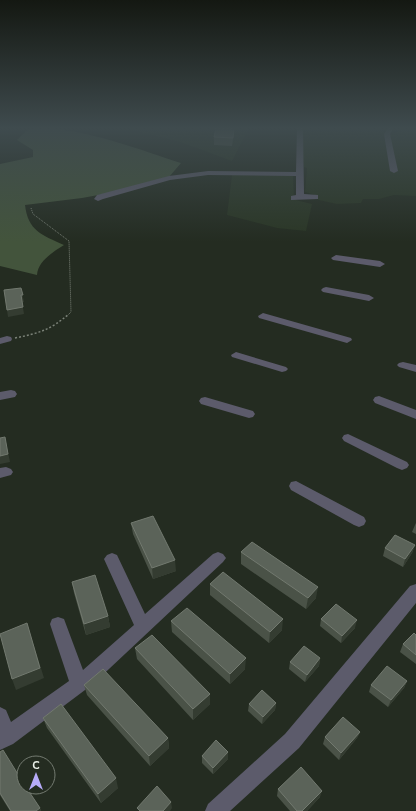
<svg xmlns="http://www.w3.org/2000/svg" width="416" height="811" viewBox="0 0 416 811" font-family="'Nunito Sans',sans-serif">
  <rect width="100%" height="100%" fill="#242c21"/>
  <path fill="#2a3625" d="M124 128H249L232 161 180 142Z
    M301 128H385L392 172H397L389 135 396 133 399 128H416V196L394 195 379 199H363L361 203 337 204 319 200 315 197V195L305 192 307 168 304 167Z
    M232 175H293L294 198 296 200 312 204 306 231 277 228 227 215Z"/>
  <path fill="#43543c" d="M27 130C70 122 139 150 181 163L169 177 120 191 82 198 25 205C28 231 42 235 64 245 53 252 38 261 37 275L0 266V164L33 157V150L17 140Z"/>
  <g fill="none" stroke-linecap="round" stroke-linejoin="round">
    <path stroke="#7b8278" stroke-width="1" stroke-dasharray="1 1" stroke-linecap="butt" d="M31 208 33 214 69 241 71 312 68 315"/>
    <path stroke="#7b8278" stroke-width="1.5" stroke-dasharray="2 2" stroke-linecap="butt" d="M15 338C40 333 50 330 69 314"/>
    <path fill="#5c5b6b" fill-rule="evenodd" d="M297 128H303L304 194 318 195V199L291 200V196L296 195V176L208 175 170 180 103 199 98 201 94 199 97 195 169 176 208 171 296 172Z
      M388 128H394L390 134 398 171 394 173 390 171 384 134Z
      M336 255 380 261 385 264 380 267 333 260 331 258Z
      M326 287 369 295 374 298 369 301 323 292 321 290 323 288Z
      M263 313 351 338 352 340 347 343 259 318 258 316Z
      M7 336 11 337 12 339 11 341 0 344V338Z
      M236 352 286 367 288 369 286 371 282 372 232 357 231 355Z
      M403 362 416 365V372L399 367 397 365 399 363Z
      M11 390 15 391 17 394 15 397 0 400V392Z
      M379 396 416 410V419L375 403 373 400 375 397Z
      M205 397 253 411 255 414 253 417 249 418 201 404 199 401 201 398Z
      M348 434 407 462 409 465 407 468 402 470 397 468 344 441 342 438 344 435Z
      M6 467 11 469 13 472 11 475 0 478V468Z
      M296 481 364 517 366 521 364 525 359 527 354 525 291 490 289 486 291 482Z
      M218 552 223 554 226 558 223 562 93 684 13 744 0 750V707L6 710 11 722 69 681 50 624 52 619 58 617 64 619 83 670 134 625 104 559 107 555 112 553 117 555 145 614 213 554Z
      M416 584V603L299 748 230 811H205L208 804 285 734 410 586Z"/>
  </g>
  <path fill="#4a5247" d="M216 128H234V134L232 146 214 145V137Z
    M131 523 176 571 153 579 133 534Z
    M416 523V534L412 532 415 525Z
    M415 545 412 553 403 567 383 556 385 548Z
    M241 552 316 598 306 609 241 564Z
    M72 582 108 616 110 627 86 635 74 593Z
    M210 584 282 630 269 643 210 595Z
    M321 619 355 628 341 643 320 626Z
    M171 621 245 669 230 684 172 632Z
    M416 635V664L400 652 403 644Z
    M135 648 210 694V704L193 720 137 659Z
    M320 658 319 666 305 682 289 669 290 662Z
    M407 681 404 688 388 707 369 692 371 685Z
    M84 685 168 738 169 748 150 766 87 695Z
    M276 703 275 710 262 724 248 711 249 704Z
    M43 718 118 788 101 803 47 728Z
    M360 732 357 738 339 760 323 744 325 737Z
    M0 752 40 808 41 811H10L0 795Z
    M202 756 228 759 213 774 202 763Z
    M278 789 320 797 307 811H290L277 796Z"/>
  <path fill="#343c31" d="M21 288 24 302H22L24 314 8 317 7 310Z
    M5 437 10 462 0 464V456Z
    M415 545 412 553 403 567 405 559Z
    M175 560 176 571 153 579 152 568Z
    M318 587 316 598 306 609 308 598Z
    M108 616 110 627 86 635 84 624Z
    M283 619 282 630 269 643 270 632Z
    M357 620 355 628 341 643 342 636Z
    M27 623 44 678 16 690 12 679Z
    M246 658 245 669 230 684V674Z
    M320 658 319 666 305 682 307 675Z
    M407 681 404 688 388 707 391 700Z
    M210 694V704L193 720V709Z
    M276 703 275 710 262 724 263 717Z
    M360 732 357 738 339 760 341 753Z
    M168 738 169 748 150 766 149 756Z
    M228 752V759L213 774V768Z
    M116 778 118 788 101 803 98 794Z
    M322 791 320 797 307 811H302Z
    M171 802 172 808 170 811H163Z
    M40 808 41 811H36Z"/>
  <path fill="#5b6359" stroke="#72796f" d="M216 128H234L233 138 214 137Z
    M21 288 23 295H21L23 307 7 310 4 290Z
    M5 437 8 454 0 456V438Z
    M153 516 175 560 152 568 131 523Z
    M395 535 415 545 405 559 385 548Z
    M252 542 318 587 308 598 241 552Z
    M223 572 283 619 270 632 210 584Z
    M95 575 108 616 84 624 72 582Z
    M336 604 357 620 342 636 321 619Z
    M187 608 246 658 230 674 171 621Z
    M27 623 40 668 12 679 0 634Z
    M414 633 416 635V655L403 644Z
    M152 635 210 694 193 709 135 648Z
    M304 646 320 658 307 675 290 662Z
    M387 666 407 681 391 700 371 685Z
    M103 669 168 738 149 756 84 685Z
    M262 690 276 703 263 717 249 704Z
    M61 704 116 778 98 794 43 718Z
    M343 717 360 732 341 753 325 737Z
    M216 740 228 752 213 768 202 756Z
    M3 750 24 784V787H26L40 808 36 811H11L0 793V752Z
    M301 767 322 791 302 811H297L278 789Z
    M157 786 171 802 163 811H140L137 808Z"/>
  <linearGradient id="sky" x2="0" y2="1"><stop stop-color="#141812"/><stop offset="0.53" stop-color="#3f4b4e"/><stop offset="1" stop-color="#3f4b4e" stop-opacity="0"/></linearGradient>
  <rect width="416" height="242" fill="url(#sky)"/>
  <g transform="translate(36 775)"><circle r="19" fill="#242c21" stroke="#747b71"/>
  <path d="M0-3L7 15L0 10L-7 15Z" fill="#b6abf8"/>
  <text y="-6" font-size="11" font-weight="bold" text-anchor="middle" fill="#ebf1e9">С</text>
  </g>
</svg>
